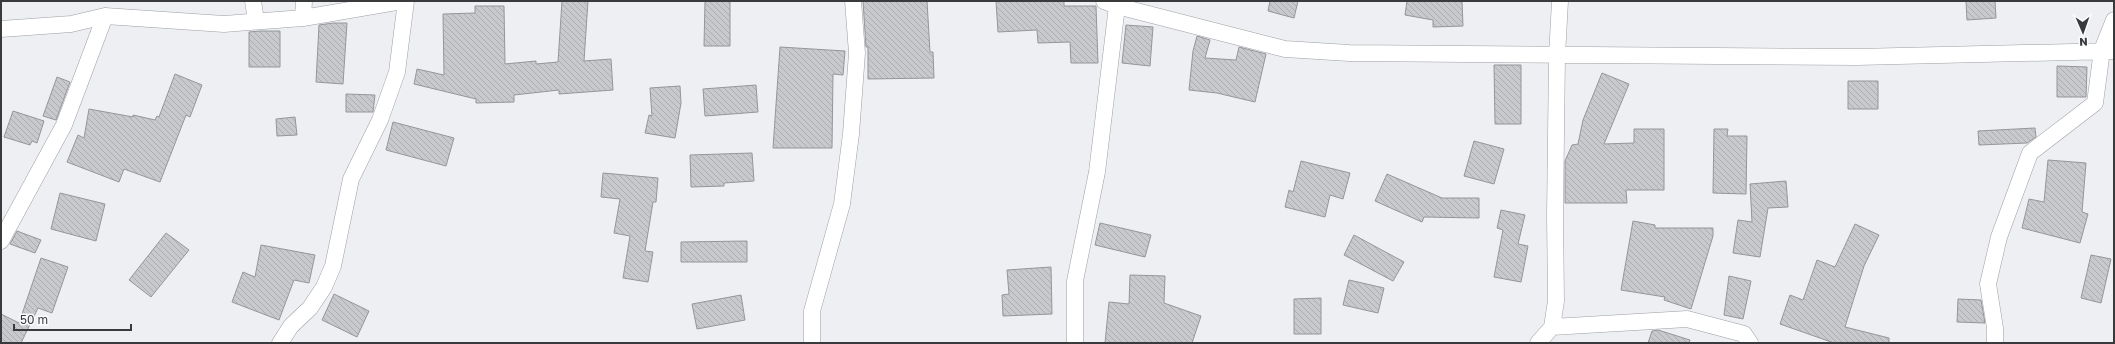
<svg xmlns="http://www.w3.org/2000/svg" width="2115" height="344" viewBox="0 0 2115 344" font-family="'Golos Text',sans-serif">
  <defs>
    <pattern id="building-back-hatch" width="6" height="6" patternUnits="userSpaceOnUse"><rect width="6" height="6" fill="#c7c9cd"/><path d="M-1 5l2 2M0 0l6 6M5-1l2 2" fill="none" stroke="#acadb1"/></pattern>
  </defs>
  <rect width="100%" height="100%" fill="#edeff2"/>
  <path fill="url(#building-back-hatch)" stroke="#949699" d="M562 1H588L584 61 611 59 613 90 559 94V90L514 95V102L476 103V99L414 84 417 69 444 75 443 14 475 13V6H504L505 64 536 61V64L558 62Z
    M705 1H730V46H704Z
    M863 1H927L930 52H933L934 78 868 79V47H866Z
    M996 1H1064V6H1096L1098 63H1071L1070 42 1038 43 1037 30 998 32Z
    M1270 1H1298L1294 18 1268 11Z
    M1407 1H1462L1463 26 1433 27V20L1405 15Z
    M1966 1H1995L1996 18 1967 20Z
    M333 23H347L343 84 316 82 319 25Z
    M1126 25 1153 27 1150 66 1122 63Z
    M260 31H280V67H249V32Z
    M1197 36 1210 40 1205 58 1236 60 1239 47 1266 54 1255 102 1217 93 1189 90 1193 51Z
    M780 47 845 51 843 75 833 74 832 148H773Z
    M1494 65H1521V124H1495Z
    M2057 66 2087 67 2086 97H2057Z
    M1602 73 1629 84 1604 144 1634 143V129H1664V190H1626L1627 203H1565V161L1572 145 1578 144 1583 120Z
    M175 74 202 85 190 117 186 115 160 182 124 169 119 182 67 162 78 135 84 138 89 109 133 117V115L155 120 157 116 159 117Z
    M57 77 70 82 56 120 43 116Z
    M1848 81H1878V109H1848Z
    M756 85 758 112 705 116 703 89Z
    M680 86 681 103 675 138 645 133 649 115 652 116 650 88Z
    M346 94 375 95 373 112H346Z
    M13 111 44 121 37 143 32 141 30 145 4 137Z
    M295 117 297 135 277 136 276 119Z
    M393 122 454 138 446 166 386 150Z
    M2035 128 2036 137 2027 143 1979 145 1978 131Z
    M1714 129H1728L1727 136H1747L1746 194 1713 193Z
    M1474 141 1504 149 1494 184 1464 176Z
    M752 153 754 181 724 183V186L691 187 690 155Z
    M2048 160 2086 163 2082 212 2088 214 2080 243 2022 228 2029 199 2044 202Z
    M1301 161 1350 173 1343 199 1330 195 1325 217 1285 207 1289 190 1293 192Z
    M603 173 658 178 656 202H653L645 251 653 252 648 282 623 278 630 236 614 233 620 199 601 197Z
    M1387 174 1442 198H1479V218L1424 217 1422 222 1375 201Z
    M1786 181 1788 207 1768 208 1760 257 1733 253 1738 220 1752 222 1750 184Z
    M60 193 105 204 96 241 51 229Z
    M1501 210 1525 215 1518 244 1528 246 1521 282 1494 277 1503 230 1497 228Z
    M1633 221 1655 225V228H1713V236L1691 309 1664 300 1665 297 1621 290Z
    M1100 223 1151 235 1145 257 1095 245Z
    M1855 224 1879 235 1864 266 1845 327 1889 338V343H1834L1780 324 1790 295 1803 300 1817 260 1835 267Z
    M17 231 41 240 35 253 10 244Z
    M166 233 189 250 151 297 129 280Z
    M1354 235 1404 262 1393 281 1344 255Z
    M747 241V262H681V242Z
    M261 245 315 255 309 283 294 280 279 320 232 302 243 272 255 277Z
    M2091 255 2111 259 2101 303 2081 298Z
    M41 258 68 267 52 313 38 308 21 343H1V314L19 323Z
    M1051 267 1052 314 1003 316 1002 295 1009 294 1007 270Z
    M1130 275 1165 276 1164 303 1201 316 1192 343H1105L1109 302 1129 304Z
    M1729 276 1751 281 1743 319 1724 315Z
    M1349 280 1384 288 1378 313 1343 305Z
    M334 294 369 311 357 337 322 320Z
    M741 295 745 320 697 329 692 304Z
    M1321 298V334H1294V299Z
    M1958 299 1981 300 1985 323 1957 322Z
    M1658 330 1690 340 1689 343H1648L1652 331Z"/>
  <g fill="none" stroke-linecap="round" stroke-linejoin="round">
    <g stroke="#9d9fa3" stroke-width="17">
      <path id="minor" d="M253 1 256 21
        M1104 1 1117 6 1285 49 1349 53 1857 57 2114 51
        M303 18 304 1
        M1 29 71 24 105 16 224 24 303 18 402 1
        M1 241 64 125 105 16
        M1552 327 1687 319 1744 334 1750 343
        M280 343 291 326 310 308 324 287 333 266 351 179 380 120 397 72 406 1
        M812 343V311L842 204 851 134 857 53 853 1
        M1075 343V281L1097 172 1117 6
        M1538 343 1552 327 1556 301 1555 216 1557 56 1560 1
        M1995 343V328L1988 284 1999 237 2030 153 2095 103 2102 50 2114 20"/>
    </g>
    <use href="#minor" stroke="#fff" stroke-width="16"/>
  </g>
  <rect width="2115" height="344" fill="none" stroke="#393a3b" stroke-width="4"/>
  <g transform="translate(2083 32) rotate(178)" stroke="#fafcff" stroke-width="3" paint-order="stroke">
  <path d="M0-3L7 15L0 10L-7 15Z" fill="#393a3b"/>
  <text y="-6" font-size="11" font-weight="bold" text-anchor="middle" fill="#393a3b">N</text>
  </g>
  <path d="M14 324v6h117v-6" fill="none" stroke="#393a3b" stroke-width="2"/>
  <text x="20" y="324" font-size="12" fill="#393a3b" stroke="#fafcff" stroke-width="3" paint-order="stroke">50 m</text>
</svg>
